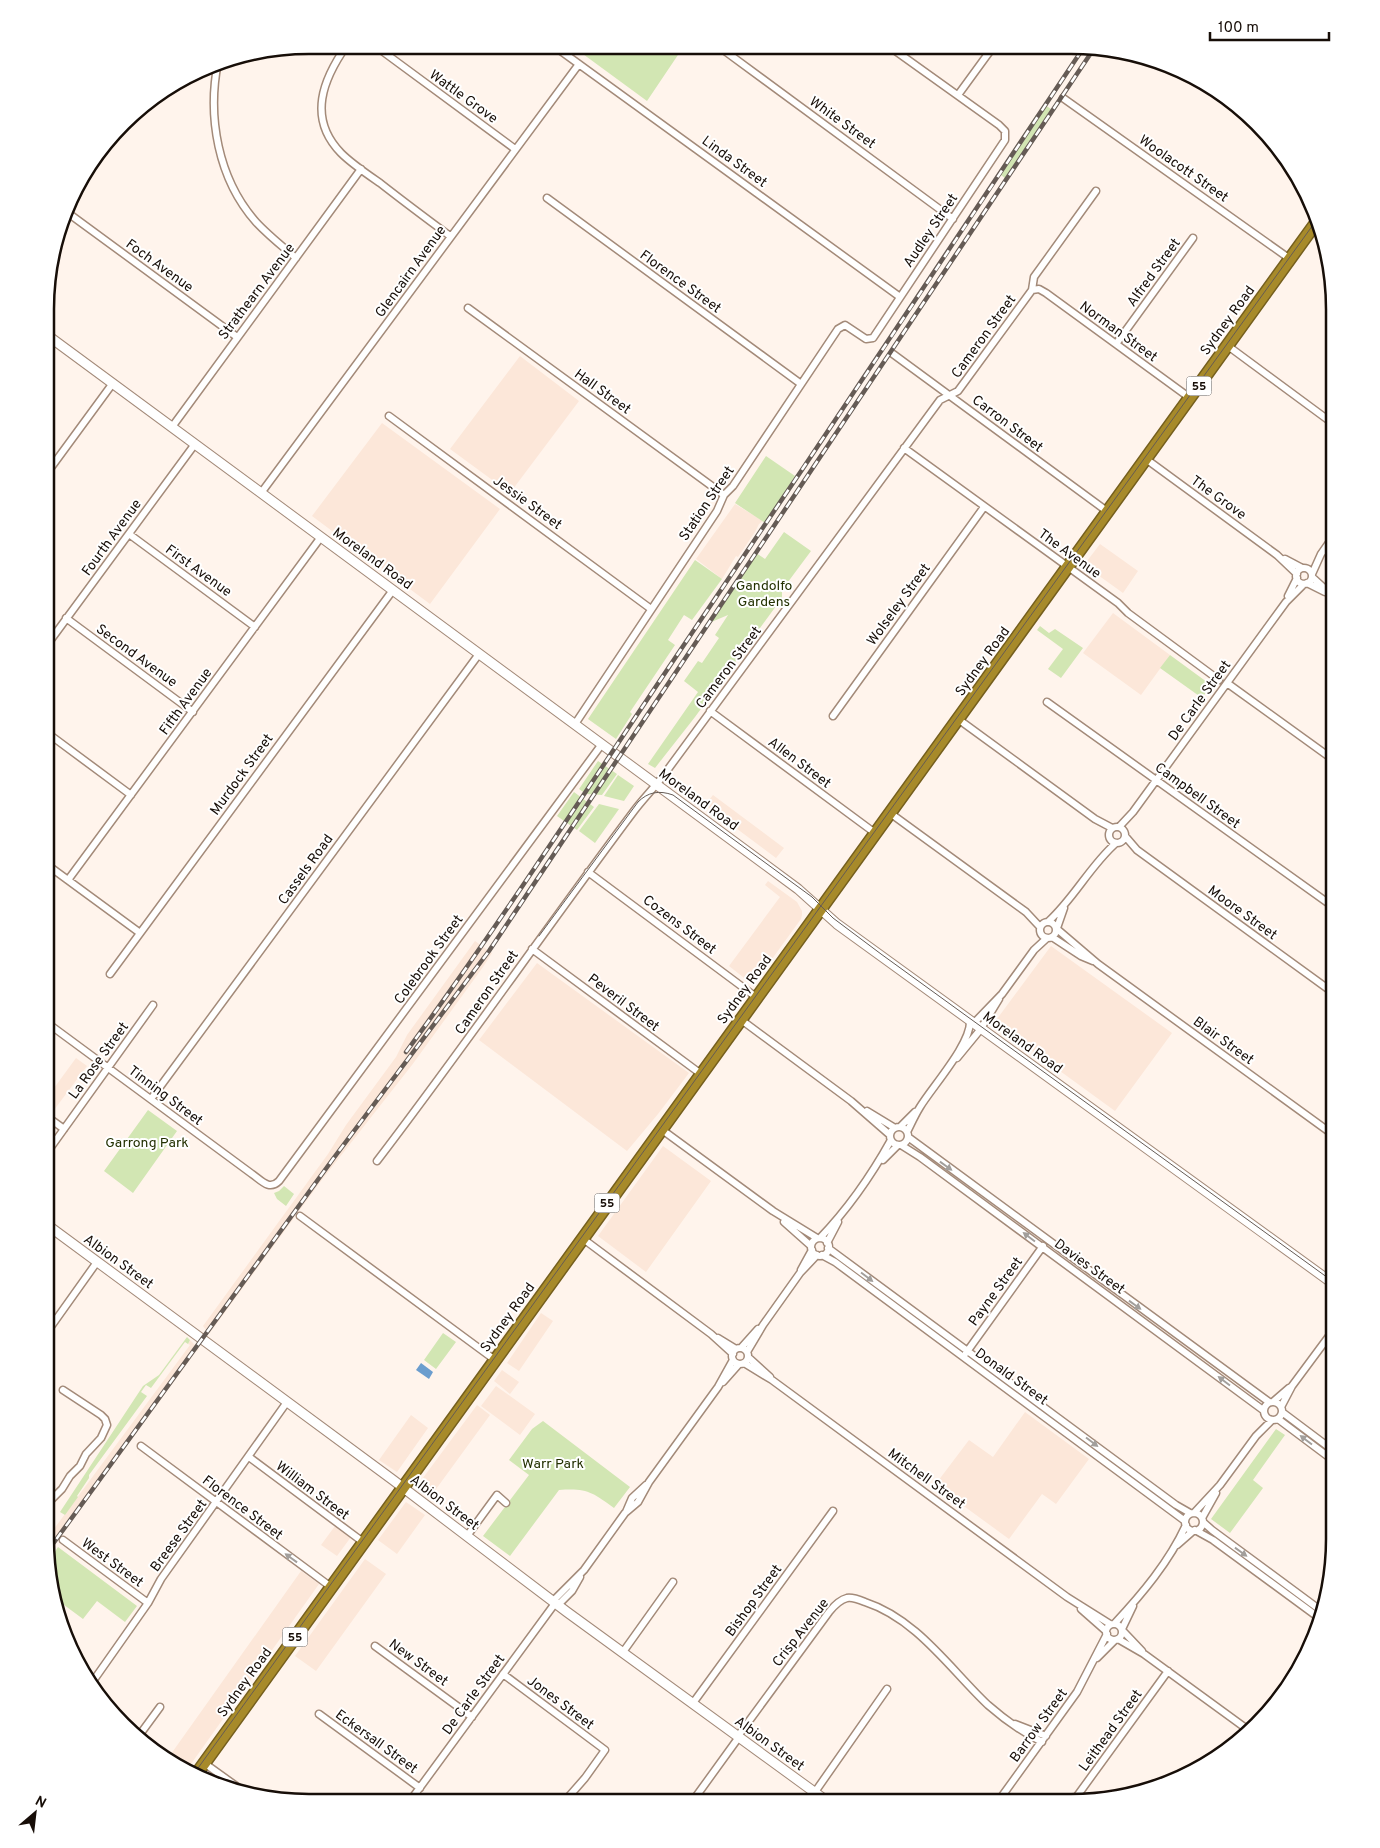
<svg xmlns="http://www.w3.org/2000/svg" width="1380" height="1848" viewBox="0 0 1380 1848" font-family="Overpass,sans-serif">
  <rect width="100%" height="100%" fill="#fff4ec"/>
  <path fill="#fce7d9" d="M520 356 579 401 510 493 450 449Z
    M382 423 500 509 430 604 312 516Z
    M735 504 763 521 759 524 755 532 738 557 736 556 722 579 696 559Z
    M1100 544 1138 571 1123 593 1084 565Z
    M1113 613 1170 655 1141 695 1083 653Z
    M713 795 784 848 776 858 705 805Z
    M768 881 797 902 802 911V915L801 919 753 985 729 966 780 897 765 885Z
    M475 941 492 953 483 967 412 1065 321 1181 209 1334 203 1326 328 1154 346 1125 396 1057 407 1035Z
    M1051 946 1172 1033 1115 1111 994 1023Z
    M537 963 689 1073 658 1114 627 1151 479 1040Z
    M76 1058 87 1066 54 1110 46 1105V1099Z
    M663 1146 711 1181 646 1272 598 1236Z
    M541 1313 553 1321 519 1371 507 1363Z
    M190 1340 199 1349 197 1351H196L47 1555 45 1541 190 1345 188 1344Z
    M502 1370 519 1382 510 1394 494 1381Z
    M496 1386 535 1414 520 1435 481 1406Z
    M477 1405 490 1415 431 1496 417 1486Z
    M1025 1412 1089 1459 1056 1504 1042 1494 1009 1539 935 1485 969 1440 993 1457Z
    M411 1415 428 1428 397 1472 379 1460Z
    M406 1502 425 1515 397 1554 378 1540Z
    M335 1526 351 1537 337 1556 321 1545Z
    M365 1559 386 1574 316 1671 295 1656Z
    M301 1571 319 1584 186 1771 166 1761Z"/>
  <path fill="#d2e6b3" d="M572 46H684L647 101Z
    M1045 105 1051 109 1005 178 998 173 1036 115 1040 112Z
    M766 456 795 476 765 523 735 503Z
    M784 532 811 551 782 590V598L695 717 655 768 648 764 698 692 684 681 698 661 702 663 719 638 715 635 728 615 709 623 756 553 765 559Z
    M695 560 722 579 692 620 684 615 668 640 675 645 630 712 632 714 616 739 588 719Z
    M1040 626 1049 633 1055 629 1083 648 1061 678 1048 669 1063 649 1037 630Z
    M1170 655 1211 685 1202 698 1160 668Z
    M598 761 617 774 602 795 586 794 579 789Z
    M618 775 634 786 624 801 604 796Z
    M574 792 594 807 577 830 557 816Z
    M599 804 619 809 595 843 579 831Z
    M148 1110 177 1131 133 1193 104 1171Z
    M284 1186 294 1194 286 1206 277 1199 274 1193 279 1191Z
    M443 1333 456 1342 436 1369 424 1360Z
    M187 1337 190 1340 188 1344 185 1342 151 1388 146 1385 141 1392 147 1396 89 1475V1478L77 1496 78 1497 65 1515 60 1512 143 1386 159 1375Z
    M543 1421 630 1487 614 1508C592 1492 587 1488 559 1490L510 1556 483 1536 529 1475 509 1460 532 1429Z
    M1276 1429 1285 1435 1253 1480 1263 1488 1230 1533 1211 1519Z
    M58 1547 137 1606 125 1622 97 1601 83 1619 52 1596 48 1562Z"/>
  <path fill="#6b9dce" d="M421 1363 433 1372 429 1379 416 1370Z"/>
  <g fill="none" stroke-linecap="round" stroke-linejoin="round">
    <g stroke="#a38a79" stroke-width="9">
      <path id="street" d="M347 45C323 79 307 118 341 153 352 164 367 174 380 183 403 201 427 219 450 236
        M374 45 515 149
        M554 46 900 297
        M718 46 953 219
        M218 62C207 117 218 179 256 222 268 235 282 246 296 258
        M958 95 993 47
        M1063 98 1290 259
        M76 188 111 140
        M547 198 801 384
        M68 213 237 337
        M1032 290 1039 289 1046 293 1190 398
        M468 308 724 495
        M1116 344 1193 238
        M1228 346 1335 425
        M893 354 1108 512
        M389 416 651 609
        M172 427 361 169
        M904 448 1118 603 1128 613 1219 680
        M1146 459 1277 555 1297 574
        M47 473 113 383
        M261 493 579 64
        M129 534 255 627
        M1285 559 1302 568
        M1296 576a8 8 0 1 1 16 0a8 8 0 1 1-16 0Z
        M1312 574 1321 554 1335 534
        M1312 577 1335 598
        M1307 583 1325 592
        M1288 596 1297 578
        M66 618 193 712
        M47 645 195 444
        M1227 683 1335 761
        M1047 702 1335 908
        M710 711 875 833
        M833 716 984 507
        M958 719 1095 819 1112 828
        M575 724 717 511 724 495 733 486 838 329 845 325 866 339 873 338 1005 140V131L999 125 890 47
        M46 732 131 795
        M890 813 1026 912 1040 927
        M1109 835a8 8 0 1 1 16 0a8 8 0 1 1-16 0Z
        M1119 827 1133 812 1286 602 1304 584
        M1125 836 1137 850 1335 994
        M46 864 140 933
        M588 872 756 997
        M68 880 321 537
        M1049 921C1075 897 1090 866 1116 843
        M1040 930a8 8 0 1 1 16 0a8 8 0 1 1-16 0Z
        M1057 928 1064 908
        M1057 929 1098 964 1335 1136
        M1052 937 1081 956 1093 961
        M532 949 701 1074
        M110 974 393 590
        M740 1019 851 1101 890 1135
        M46 1022 252 1174C261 1180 269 1191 279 1181L602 744
        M974 1023 1002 994 1034 950 1047 938
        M957 1058 980 1030 999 999
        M151 1099 479 654
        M867 1111 895 1128
        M46 1116 64 1129
        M900 1127 915 1112
        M890 1136a9 9 0 1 1 18 0a9 9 0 1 1-18 0Z
        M661 1129 773 1211 817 1238
        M907 1132C911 1124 915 1115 920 1107 932 1087 972 1043 970 1020
        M908 1137 1269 1402
        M901 1145 920 1157 1263 1410
        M46 1154 153 1005
        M883 1160 898 1145
        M377 1161C465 1046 547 927 634 811 643 799 654 788 663 776L940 400 958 391 1032 290 1034 277 1096 191
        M300 1216 495 1360
        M784 1222 811 1246
        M582 1238 711 1334 733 1354
        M820 1238C848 1209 871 1176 891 1140
        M811 1247a9 9 0 1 1 18 0a9 9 0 1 1-18 0Z
        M827 1243 838 1222
        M828 1248 1176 1505 1190 1513
        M822 1255 835 1262 1185 1521
        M801 1270 812 1250
        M45 1335 97 1262
        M718 1338 736 1349
        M741 1348 758 1329
        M732 1356a8 8 0 1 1 16 0a8 8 0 1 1-16 0Z
        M747 1352 763 1325 800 1273 817 1255
        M966 1353 1043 1246
        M748 1357 770 1377
        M744 1363 772 1380 1067 1597 1110 1624
        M723 1382 739 1364
        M1274 1401 1289 1388
        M1264 1411a9 9 0 1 1 18 0a9 9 0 1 1-18 0Z
        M1281 1407 1292 1386 1335 1328
        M1282 1412 1334 1451
        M1278 1419 1334 1461
        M141 1446 331 1587
        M249 1457 363 1542
        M45 1511 50 1501 62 1489 70 1476 80 1466 86 1454 101 1438 107 1425 105 1419 101 1415 63 1390
        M626 1512 632 1498 646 1485
        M1194 1513 1220 1485 1256 1436 1272 1420
        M1185 1522a9 9 0 1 1 18 0a9 9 0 1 1-18 0Z
        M1202 1518 1216 1493
        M1203 1522 1212 1530 1323 1612
        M1195 1530 1213 1540 1322 1620
        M467 1536 497 1495 506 1503
        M63 1540 148 1603
        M1177 1545 1193 1531
        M554 1600 584 1570 625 1513 638 1502 649 1482 718 1387 733 1360
        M559 1604 572 1591 580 1577
        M1081 1609 1106 1631
        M1115 1623C1142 1594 1169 1562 1186 1525
        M1106 1632a8 8 0 1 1 16 0a8 8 0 1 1-16 0Z
        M1122 1629 1133 1606
        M1123 1631 1142 1651
        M1118 1639 1144 1654 1251 1732
        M375 1646 472 1717
        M623 1652 673 1582
        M1097 1658 1115 1640
        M503 1674 605 1750 585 1778 564 1802
        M91 1684 148 1603 161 1579 287 1402
        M693 1703 833 1511
        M319 1714 420 1788
        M1015 1724 1046 1736
        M738 1736 829 1612C833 1607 839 1600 847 1598 852 1597 860 1600 865 1602 917 1619 950 1669 988 1705 1004 1719 1022 1732 1042 1742
        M138 1737 160 1707
        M204 1763 246 1793
        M410 1801 556 1602
        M692 1802 739 1737
        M808 1802 887 1689
        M997 1803 1077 1692 1107 1634
        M1072 1803 1168 1671"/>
    </g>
    <g stroke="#a38a79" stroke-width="11">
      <path id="secondary" d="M47 335 798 889 837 924 1335 1285
        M46 1224 393 1480 567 1612 828 1802"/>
    </g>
    <g stroke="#755f1e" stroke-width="14">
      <path id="highway" d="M195 1776 1318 220"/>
    </g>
    <use href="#street" stroke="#fff" stroke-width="6"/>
    <use href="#secondary" stroke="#fff" stroke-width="9"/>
    <use href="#highway" stroke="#a78a2a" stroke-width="11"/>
    <path stroke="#655b55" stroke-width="1" d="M539 936 638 802C648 792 659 790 673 795L812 897 833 918 881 954 1335 1283
      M193 1775 1318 218"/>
    <g stroke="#655b55" stroke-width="4.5">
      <path id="rail" d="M406 1052C497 928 581 798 667 670 807 463 946 255 1084 47
        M47 1552 333 1159 489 951 1095 47"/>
    </g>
    <use href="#rail" stroke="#fff" stroke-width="2.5" stroke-dasharray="8" stroke-linecap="butt"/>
  </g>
  <defs><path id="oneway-solid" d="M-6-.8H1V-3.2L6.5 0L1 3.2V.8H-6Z" transform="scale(1.25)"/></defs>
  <g fill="#a29f9c">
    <use href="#oneway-solid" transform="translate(946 1166) rotate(36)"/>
    <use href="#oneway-solid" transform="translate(1029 1237) rotate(-143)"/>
    <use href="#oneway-solid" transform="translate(867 1277) rotate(37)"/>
    <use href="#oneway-solid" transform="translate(1135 1305) rotate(36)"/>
    <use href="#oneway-solid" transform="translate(1224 1381) rotate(-143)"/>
    <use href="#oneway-solid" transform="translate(1306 1440) rotate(-143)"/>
    <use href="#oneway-solid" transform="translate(1092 1442) rotate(37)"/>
    <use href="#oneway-solid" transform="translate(1241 1552) rotate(36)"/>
    <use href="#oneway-solid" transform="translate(291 1558) rotate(-144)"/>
  </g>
  <g text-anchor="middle" stroke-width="4" stroke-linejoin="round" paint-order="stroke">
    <g fill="#fff" stroke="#5d5652" stroke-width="1">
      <rect x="1186.5" y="376.5" width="25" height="19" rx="4"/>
      <rect x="594.5" y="1193.5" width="25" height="19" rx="4"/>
      <rect x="282.5" y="1627.5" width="25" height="19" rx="4"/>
    </g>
    <g font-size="12" font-weight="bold" fill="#170e08">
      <text x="1199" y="390">55</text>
      <text x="607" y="1207">55</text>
      <text x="295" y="1641">55</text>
    </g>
    <g font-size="14" fill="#170e08" stroke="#fff">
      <text transform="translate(464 96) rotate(36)" y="5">Wattle Grove</text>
      <text transform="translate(843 122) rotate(36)" y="5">White Street</text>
      <text transform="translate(735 161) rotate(36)" y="5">Linda Street</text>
      <text transform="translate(1184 168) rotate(35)" y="5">Woolacott Street</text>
      <text transform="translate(930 230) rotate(-56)" y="5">Audley Street</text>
      <text transform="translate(160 265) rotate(36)" y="5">Foch Avenue</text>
      <text transform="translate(410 271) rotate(-54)" y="5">Glencairn Avenue</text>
      <text transform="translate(1153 272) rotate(-54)" y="5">Alfred Street</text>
      <text transform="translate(681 281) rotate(36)" y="5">Florence Street</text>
      <text transform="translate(256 291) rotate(-53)" y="5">Strathearn Avenue</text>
      <text transform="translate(1227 320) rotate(-54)" y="5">Sydney Road</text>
      <text transform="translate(1119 331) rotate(36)" y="5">Norman Street</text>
      <text transform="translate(983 336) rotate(-54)" y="5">Cameron Street</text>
      <text transform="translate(603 391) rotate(36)" y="5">Hall Street</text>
      <text transform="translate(1008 423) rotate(37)" y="5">Carron Street</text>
      <text transform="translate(1219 497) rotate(36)" y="5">The Grove</text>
      <text transform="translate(528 502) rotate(36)" y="5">Jessie Street</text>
      <text transform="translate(706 503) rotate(-56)" y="5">Station Street</text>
      <text transform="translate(111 537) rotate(-54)" y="5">Fourth Avenue</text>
      <text transform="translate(1070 553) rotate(36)" y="5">The Avenue</text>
      <text transform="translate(373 558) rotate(36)" y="5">Moreland Road</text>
      <text transform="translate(199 570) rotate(36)" y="5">First Avenue</text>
      <text transform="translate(898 604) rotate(-54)" y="5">Wolseley Street</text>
      <text transform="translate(137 655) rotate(36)" y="5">Second Avenue</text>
      <text transform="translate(982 661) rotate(-54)" y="5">Sydney Road</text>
      <text transform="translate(728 667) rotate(-53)" y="5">Cameron Street</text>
      <text transform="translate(1199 700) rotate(-54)" y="5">De Carle Street</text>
      <text transform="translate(185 701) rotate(-54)" y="5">Fifth Avenue</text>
      <text transform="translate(800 762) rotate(37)" y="5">Allen Street</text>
      <text transform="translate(241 774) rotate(-54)" y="5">Murdock Street</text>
      <text transform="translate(1198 795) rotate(36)" y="5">Campbell Street</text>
      <text transform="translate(699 799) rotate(36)" y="5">Moreland Road</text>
      <text transform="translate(305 869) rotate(-54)" y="5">Cassels Road</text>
      <text transform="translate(1243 912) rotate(36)" y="5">Moore Street</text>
      <text transform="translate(680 924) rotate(37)" y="5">Cozens Street</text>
      <text transform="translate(428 959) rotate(-54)" y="5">Colebrook Street</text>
      <text transform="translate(744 989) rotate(-54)" y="5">Sydney Road</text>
      <text transform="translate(486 992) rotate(-55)" y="5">Cameron Street</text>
      <text transform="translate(624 1002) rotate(37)" y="5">Peveril Street</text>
      <text transform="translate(1224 1040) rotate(36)" y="5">Blair Street</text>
      <text transform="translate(1023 1042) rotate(36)" y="5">Moreland Road</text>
      <text transform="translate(98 1060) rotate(-54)" y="5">La Rose Street</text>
      <text transform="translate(166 1095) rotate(37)" y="5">Tinning Street</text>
      <text transform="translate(119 1261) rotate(36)" y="5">Albion Street</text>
      <text transform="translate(1090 1266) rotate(36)" y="5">Davies Street</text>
      <text transform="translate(995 1291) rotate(-54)" y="5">Payne Street</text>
      <text transform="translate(507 1317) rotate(-54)" y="5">Sydney Road</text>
      <text transform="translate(1012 1376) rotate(36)" y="5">Donald Street</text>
      <text transform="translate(927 1478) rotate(36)" y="5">Mitchell Street</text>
      <text transform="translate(313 1490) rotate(37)" y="5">William Street</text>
      <text transform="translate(445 1502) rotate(37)" y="5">Albion Street</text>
      <text transform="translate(243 1507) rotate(37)" y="5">Florence Street</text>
      <text transform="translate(178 1535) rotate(-54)" y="5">Breese Street</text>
      <text transform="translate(113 1562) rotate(36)" y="5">West Street</text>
      <text transform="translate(753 1600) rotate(-54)" y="5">Bishop Street</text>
      <text transform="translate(800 1632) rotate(-52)" y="5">Crisp Avenue</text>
      <text transform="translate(419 1662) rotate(36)" y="5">New Street</text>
      <text transform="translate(244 1682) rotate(-54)" y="5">Sydney Road</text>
      <text transform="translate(473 1694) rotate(-54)" y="5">De Carle Street</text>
      <text transform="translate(561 1702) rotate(37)" y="5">Jones Street</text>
      <text transform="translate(1038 1725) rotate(-54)" y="5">Barrow Street</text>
      <text transform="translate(1110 1730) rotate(-54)" y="5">Leithead Street</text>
      <text transform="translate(377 1741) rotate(36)" y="5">Eckersall Street</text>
      <text transform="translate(770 1743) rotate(36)" y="5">Albion Street</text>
    </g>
    <g font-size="14" fill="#223000" stroke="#fff">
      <text x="764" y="590">Gandolfo<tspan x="764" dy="16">Gardens</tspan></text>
      <text x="147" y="1147">Garrong Park</text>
      <text x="553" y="1468">Warr Park</text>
    </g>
  </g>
  <path d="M0 0H1380V1848H0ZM309 54H1071A255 255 0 0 1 1326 309V1539A255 255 0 0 1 1071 1794H309A255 255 0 0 1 54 1539V309A255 255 0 0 1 309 54Z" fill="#fff" fill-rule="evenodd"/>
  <path fill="none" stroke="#170e08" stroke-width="2.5" d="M309 54H1071A255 255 0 0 1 1326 309V1539A255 255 0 0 1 1071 1794H309A255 255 0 0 1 54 1539V309A255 255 0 0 1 309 54Z"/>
  <g transform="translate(35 1813) rotate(28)" stroke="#ffffff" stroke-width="4" paint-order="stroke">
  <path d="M0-4L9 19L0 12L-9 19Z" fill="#170e08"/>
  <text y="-8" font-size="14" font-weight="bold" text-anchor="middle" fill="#170e08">N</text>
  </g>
  <path d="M1210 32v8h119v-8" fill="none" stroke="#170e08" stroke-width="2.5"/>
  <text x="1218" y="32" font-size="15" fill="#170e08" stroke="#ffffff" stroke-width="4" paint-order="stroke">100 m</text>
</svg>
